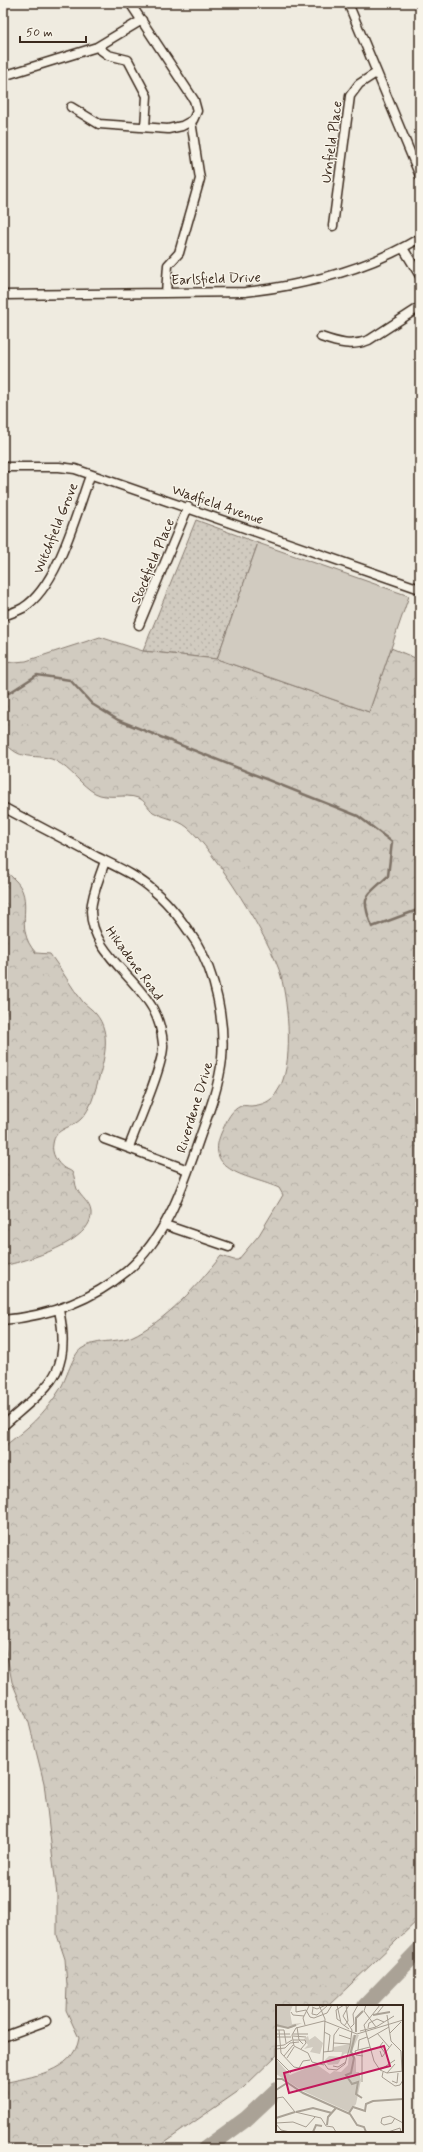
<svg xmlns="http://www.w3.org/2000/svg" width="423" height="2152" viewBox="0 0 423 2152" font-family="Mynerve,sans-serif">
  <defs>
    <pattern id="grass-dots" width="8" height="8" patternUnits="userSpaceOnUse"><rect width="8" height="8" fill="#d1cbc0"/><path d="M2 2h.1M6 6h.1" fill="none" stroke="#b4aea5" stroke-width="1.8" stroke-linecap="round"/></pattern>
    <pattern id="forest-crowns" width="20" height="18" patternUnits="userSpaceOnUse"><rect width="20" height="18" fill="#d1cbc0"/><path d="M2 6a3 3 0 1 1 6 0M12 15a3 3 0 1 1 6 0" fill="none" stroke="#b4aea5"/></pattern>
  </defs>
  <rect width="100%" height="100%" fill="#efebe0"/>
  <filter id="ink" filterUnits="userSpaceOnUse"><feTurbulence type="fractalNoise" baseFrequency=".025" numOctaves="2"/><feDisplacementMap in="SourceGraphic" scale="8" xChannelSelector="R" yChannelSelector="G"/><feConvolveMatrix kernelMatrix="1 2 1 2 8 2 1 2 1" color-interpolation-filters="sRGB"/></filter>
  <g filter="url(#ink)">
    <path fill="url(#grass-dots)" stroke="#867a6f" d="M196 520 258 543 217 659 143 651Z"/>
    <path fill="url(#forest-crowns)" stroke="#867a6f" d="M100 637 143 651 217 659 369 712 391 648 420 660V1918L328 2006H277V2055L243 2088 155 2149H3V2083C30 2077 74 2072 79 2038L66 2010 67 1985 65 1959 57 1935V1895L44 1783 29 1723 12 1682 3 1636V1447C25 1431 46 1413 60 1389 66 1380 73 1354 81 1349 95 1339 115 1343 131 1337 166 1321 198 1285 221 1256L234 1260H238L259 1235 283 1195 279 1188C250 1175 201 1173 223 1129 227 1120 231 1110 241 1106 244 1105 248 1106 251 1106 262 1105 271 1102 277 1092 295 1067 288 1004 281 976 273 944 213 848 187 827 177 819 164 818 153 812 148 808 145 800 138 798 125 793 108 800 95 793 82 786 71 769 56 761 45 755 34 758 23 755 16 754 9 747 3 742V663L26 661Z
      M3 871C7 872 10 875 13 878 38 900 11 926 36 953L50 954C62 970 71 987 83 1002 87 1006 93 1010 96 1014 112 1033 104 1060 98 1081 94 1094 91 1109 81 1119 71 1129 55 1127 53 1144 51 1153 57 1163 64 1168 66 1169 70 1170 72 1172 75 1176 75 1185 77 1189 81 1198 90 1202 91 1212 94 1242 25 1261 3 1266Z"/>
    <path fill="#d1cbc0" stroke="#867a6f" d="M258 543 409 596 369 712 217 659Z"/>
    <g fill="none" stroke-linecap="round" stroke-linejoin="round">
      <path stroke="#7e7266" stroke-width="2.5" d="M3 693H9L37 675 70 680 92 704 118 720 358 816 392 842 388 876C365 898 360 895 372 927L420 909"/>
      <path stroke="#aaa296" stroke-width="16" d="M365 2006 420 1949
        M205 2149 246 2119 277 2090"/>
      <g stroke="#3b2a1e" stroke-width="11">
        <path id="minor" d="M348 3 420 176
          M97 47 108 55 128 60 147 96 145 127
          M3 76 97 47 142 20
          M71 107 99 124 168 129 182 126 193 120 197 111 194 100 130 3
          M333 226 350 96 359 84 376 73
          M403 248 420 276
          M166 293 168 265 179 253 200 179 191 121
          M3 295 245 292C307 285 367 270 420 238
          M321 337C338 343 352 347 369 340L420 307
          M3 467H59L75 469 420 589
          M3 616C9 614 17 611 23 608 58 586 76 514 90 476
          M139 625 188 507
          M3 807C34 824 66 840 97 857 117 867 138 876 154 891 171 905 184 924 196 942 216 975 225 1021 222 1059 219 1086 209 1112 200 1137 183 1186 168 1235 127 1271 91 1301 49 1316 3 1320
          M105 861C100 877 92 893 91 911 91 951 136 977 153 1009 159 1020 162 1032 163 1044 165 1062 136 1127 129 1147
          M104 1139 188 1170
          M165 1225 229 1247
          M3 1426C47 1386 73 1376 59 1310
          M3 2037 46 2021"/>
      </g>
      <use href="#minor" stroke="#f7f3e8" stroke-width="8"/>
    </g>
  </g>
  <g text-anchor="middle" stroke-width="3" stroke-linejoin="round" paint-order="stroke">
    <g font-size="14" fill="#3b2a1e" stroke="#f7f3e8">
      <text transform="translate(331 142) rotate(-82)" y="5">Urnfield Place</text>
      <text transform="translate(216 278) rotate(-2)" y="5">Earlsfield Drive</text>
      <text transform="translate(218 504) rotate(19)" y="5">Wadfield Avenue</text>
      <text transform="translate(55 528) rotate(-68)" y="5">Witchfield Grove</text>
      <text transform="translate(152 561) rotate(-67)" y="5">Stockfield Place</text>
      <text transform="translate(135 963) rotate(54)" y="5">Hikadene Road</text>
      <text transform="translate(194 1107) rotate(-73)" y="5">Riverdene Drive</text>
    </g>
  </g>
  <g transform="translate(276 2005)">
    <rect width="127" height="127" fill="#efebe0"/>
    <path d="M0 0H17L14 7 16 19 26 18 15 23 0 22ZM77 30H83L76 46 80 54V67H83L85 75 80 99 73 107 27 86 0 69V54L14 70 40 59 54 69 58 66 65 67 72 60 73 48 68 49 62 59 52 60 49 55 53 51 65 52 66 47H57L58 42 74 39ZM32 31 33 35 39 31 47 38 44 49 34 47 37 42 28 44 32 40 28 34Z" fill="#d1cbc0"/>
    <path fill="none" stroke="#aaa296" stroke-width="2" d="M97 10 114 7M0 20 12 23 20 20M80 27V13L87 6M79 30 75 47 78 53 75 68 70 70 76 79 82 77 80 89 86 93M0 74H6L27 88 74 109 81 120 88 122 90 127M0 85 11 78M20 107 37 103 56 108M73 108 77 102 89 106 90 99 97 96 127 94M0 113 19 107M51 120 52 112 60 103M37 127 40 120 46 121"/>
    <path fill="none" stroke="#a79e92" stroke-width="1" d="M20 0V7L30 5 34 12 38 13 51 8 56 0M43 0 49 14 47 57 52 64 61 65 69 59 74 41 76 25 67 11 73 0M61 0 65 18 73 24M90 0 88 6 100 22M104 0 88 20 98 56 104 65 111 68 127 66M36 2 41 4 50 0M37 3 36 9 41 10 52 0M15 7 17 10 28 11M100 10 108 0M111 10 115 36 125 46 126 66M64 16 61 14 60 5 68 0M29 20 27 13 33 1M68 21 72 16 70 0M21 22 23 35 27 39M75 22 78 19 77 9 82 0M92 23 93 18 101 14 108 17M0 25H8L10 38M3 25 5 48 18 62 23 63 27 56 34 55M84 26 100 22 118 11M48 27 54 30 52 47M101 28 113 42M114 28 125 17M0 29H14M17 29H32M63 30 75 34M17 31 30 32M0 32H15M92 34 113 22M17 35H29L30 38 25 44M107 37 104 41 109 48M58 38 74 39M0 41 8 40 16 35M0 44 9 43 14 38 23 37M82 45 83 35 91 32M82 45 79 46 80 50 87 51M82 45 94 42M104 46 106 52 116 39M47 47 57 46 58 30 63 23M8 51 17 40M0 53 15 68M11 53 18 42M48 60 36 57 32 48 18 41 16 30 20 23 48 16 81 29 127 15M57 61 62 62 70 57M104 65 119 55M107 67 106 72 119 81 124 80 127 75M111 68 119 59M116 76 121 78 122 68M86 77V44M0 104 1 93 7 92 19 107 45 113 50 121 57 122 60 127M119 113 116 118 108 120 105 118 106 113 114 111 118 113 127 118M0 118 17 117 30 122 39 112M0 119 5 125 14 127M112 127 124 123 125 127"/>
    <path fill="#c2185b" fill-opacity="0.15" stroke="#c2185b" stroke-width="2" d="M108 41 114 61 13 88 8 68Z"/>
    <rect width="127" height="127" fill="none" stroke="#3b2a1e" stroke-width="2"/>
  </g>
  <rect width="423" height="2152" fill="none" stroke="#f7f3e8" stroke-width="16"/>
  <rect x="8" y="8" width="407" height="2136" fill="none" stroke="#3b2a1e" stroke-width="1.5" filter="url(#ink)"/>
  <path d="M20 36v6h66v-6" fill="none" stroke="#3b2a1e" stroke-width="2"/>
  <text x="26" y="36" font-size="12" fill="#3b2a1e" stroke="#f7f3e8" stroke-width="3" paint-order="stroke">50 m</text>
</svg>
